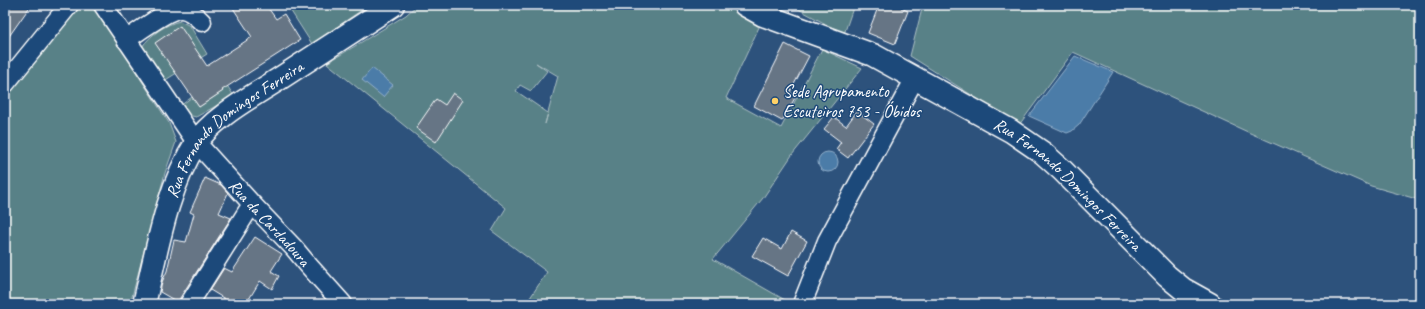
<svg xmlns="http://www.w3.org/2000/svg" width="1425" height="309" viewBox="0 0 1425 309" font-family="Caveat,sans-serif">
  <rect width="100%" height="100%" fill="#2d527c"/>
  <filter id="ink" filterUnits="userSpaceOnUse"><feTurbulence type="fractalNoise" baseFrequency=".025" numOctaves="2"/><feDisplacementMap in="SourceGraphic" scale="8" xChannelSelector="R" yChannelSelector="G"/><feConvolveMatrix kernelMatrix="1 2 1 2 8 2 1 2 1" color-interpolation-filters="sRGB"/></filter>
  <g filter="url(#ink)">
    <path fill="#598187" stroke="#acc0c3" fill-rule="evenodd" d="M69 5H98L120 47 169 123 176 142 165 173 130 304H5V84Z
      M287 5H369L312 44Z
      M417 5H728L760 25 726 98 781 128 822 49 862 68 792 155 763 198 713 259 792 304H526L547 272 492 231 506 208 327 63 406 15ZM536 63 558 76 545 124 548 113 516 91 520 85 531 91 547 71Z
      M791 5H854L844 34Z
      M923 5H1420V200L1371 186 1250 133 1073 52 1019 125 910 56Z
      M180 21 190 26 207 54 164 81 142 47C150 35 166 24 180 21Z
      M212 63 234 96 196 117 188 115 180 106 192 97 199 107 223 91 207 66Z"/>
    <path fill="#4b7ca8" stroke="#93b0cb" d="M1075 56 1113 72 1079 125 1072 131 1067 133 1029 116Z
      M372 68 393 85 383 97 362 80Z
      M818 162a10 10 0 1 1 20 0a10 10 0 1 1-20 0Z"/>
    <path fill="#667485" stroke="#fff" d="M5 5H31L5 42Z
      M231 5H266L276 19 284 14 300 40 222 90 223 91 199 107 155 43 180 26 207 66 252 37Z
      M879 5H903L901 8 908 11 895 44 868 33Z
      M785 44 809 56 790 92 796 96 782 121 754 106Z
      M453 93 463 100 436 142 416 128 436 99 445 105Z
      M857 111 874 124 848 158 836 149 841 142 824 129 834 117 846 126Z
      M205 178 221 185 228 193 219 213 231 218 180 298 179 303 160 292 162 282 167 271 174 240 186 242 194 214 190 212Z
      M791 232 807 241 788 276 752 256 763 238 782 249Z
      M255 237 282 254 271 271 279 276 272 289 260 281 246 304H233L210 290 224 268 232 272Z"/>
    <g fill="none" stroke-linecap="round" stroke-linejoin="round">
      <g stroke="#fff" stroke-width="21">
        <g id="street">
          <path id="s1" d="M103 5 196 142 252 204 294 248 309 266 343 304"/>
          <path d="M126 40C138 32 168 9 181 9 189 9 196 16 202 22"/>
          <path d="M5 84 69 5"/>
          <path d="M189 304 252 204"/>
          <path d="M802 304 827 241 915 78"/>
        </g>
      </g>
      <g stroke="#fff" stroke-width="25">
        <g id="secondary">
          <path id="s2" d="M745 5 763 15 873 55 1011 131 1043 153 1062 170 1167 276 1183 289 1210 304"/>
          <path id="s3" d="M144 304C157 251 166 190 196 143 212 118 253 96 279 79 317 54 355 30 393 5"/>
        </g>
      </g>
      <use href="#street" stroke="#1f4a7a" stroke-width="18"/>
      <use href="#secondary" stroke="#1f4a7a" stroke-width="22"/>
    </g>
  </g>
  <circle fill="#ffd166" stroke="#1f4a7a" stroke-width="1.5" cx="775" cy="101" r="4"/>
  <g text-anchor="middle" stroke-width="3" stroke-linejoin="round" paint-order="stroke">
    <g font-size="17" fill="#fff" stroke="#1f4a7a" text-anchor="start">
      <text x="783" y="97">Sede Agrupamento<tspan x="783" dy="20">Escuteiros 753 - Óbidos</tspan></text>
    </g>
    <g font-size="17" fill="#fff" stroke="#1f4a7a">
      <text dy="6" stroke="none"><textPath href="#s3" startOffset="206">Rua Fernando Domingos Ferreira</textPath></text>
      <text dy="6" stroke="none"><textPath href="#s2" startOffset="373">Rua Fernando Domingos Ferreira</textPath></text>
      <text dy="6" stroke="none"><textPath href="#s1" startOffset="275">Rua da Cardadoura</textPath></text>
    </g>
  </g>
  <rect width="1425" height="309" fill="none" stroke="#1f4a7a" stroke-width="20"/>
  <rect x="10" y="10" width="1405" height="289" fill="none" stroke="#fff" stroke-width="1.5" filter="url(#ink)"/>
</svg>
